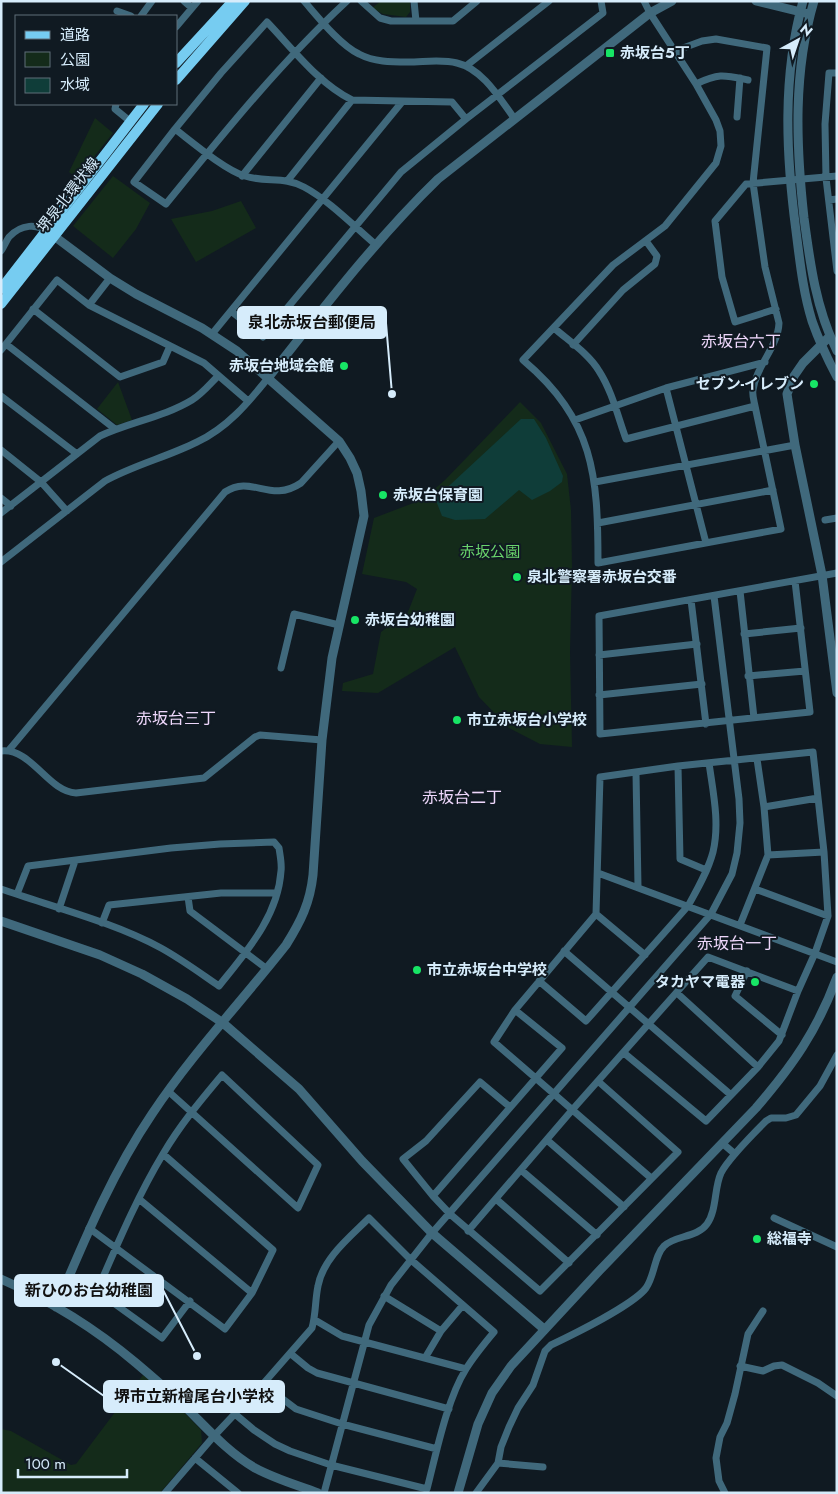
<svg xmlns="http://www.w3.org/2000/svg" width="838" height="1494" viewBox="0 0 838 1494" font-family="Jost,'Noto Sans JP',sans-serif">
  <rect width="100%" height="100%" fill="#101a22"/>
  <path fill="#142b1a" d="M381 1H410V12L406 17 383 14 372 8Z
    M95 118 113 133 77 178 69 172Z
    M113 176 150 203 136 229 113 258 73 226Z
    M241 201 256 228 196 262 171 219 212 211Z
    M118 382 132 420 117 425 97 409Z
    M520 402 541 423 567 474 571 510 572 568 570 652 572 747 540 744 509 728 479 697 455 647 378 693 342 691 343 683 373 674 381 632 408 612 417 589 406 582 362 574 374 518 416 502 430 493 445 480Z
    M143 1375 172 1400 201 1430 202 1443 160 1493H1V1429L11 1431 71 1465 76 1464Z"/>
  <path fill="#0f3d39" d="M521 419H534L546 438 563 476 562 482 550 491 532 500 519 490 485 519 455 520 442 516 435 498 451 484Z"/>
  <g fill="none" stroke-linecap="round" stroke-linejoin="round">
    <path stroke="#40697c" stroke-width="7" d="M184 1 192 8
      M304 1C318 17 340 45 359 54 374 62 391 62 408 62 424 62 442 59 457 63 483 69 500 99 514 118
      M361 1 380 18 391 21H453L477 1
      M414 1 416 21
      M644 1 650 13 696 84 716 120 720 131 721 146 716 163 665 226 613 265 523 360C594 420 598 475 598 563L781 529 755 406C754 401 752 395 753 390 756 366 778 347 779 323L765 267 753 183 767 48 716 39 702 41 675 51
      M117 11 131 16
      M141 16 152 1
      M176 27 198 1
      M466 66 549 1
      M837 73H829L825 124 826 178 837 271
      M696 84C719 73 724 75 748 80
      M116 104 115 109 131 122
      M737 117 740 78
      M175 129 134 182 166 204C223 134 280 63 347 1
      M242 176 321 78
      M288 180 352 100
      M829 200 837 199
      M376 245C355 227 327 199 304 187 284 176 266 183 245 176 225 170 192 142 175 129L221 73 267 22C292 48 319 84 352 100L452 102 466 119
      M1 251C4 247 6 241 9 237 21 224 37 223 50 233
      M89 305 110 278
      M33 309 120 377 163 362 170 346
      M776 309 735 322 722 277 715 221 746 184 837 176
      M231 311 263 337 401 172 466 119 603 13 601 1
      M554 328C569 341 589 354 599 371 612 391 618 417 626 439L755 406
      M212 334 402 102
      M6 344 115 429
      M573 345 623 290 655 264 657 256 646 241
      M1 350 57 280 89 305 204 363 248 401
      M666 388 706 543
      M1 396 77 454
      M575 420 666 388 765 362
      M1 450 41 482 67 511
      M595 482 795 445
      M1 498 11 506
      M1 513 100 436C130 422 164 417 192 400 202 394 210 384 218 376
      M825 520 837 518
      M598 523 773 490
      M1 562 105 481C134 465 167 457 197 442 227 428 248 403 268 378
      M795 581 810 712 600 734 599 616 837 573
      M740 591 754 718
      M691 600 706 724
      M744 634 801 628
      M599 655 697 644
      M281 668 294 614 339 625
      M748 676 805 671
      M599 695 702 684
      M9 750 225 492C252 474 270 504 301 483L339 441
      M1 751C31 747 48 792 76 793L204 778 255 737 260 735 322 740
      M678 766 680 859 706 870
      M636 773 638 887
      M764 807 818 798
      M768 855 824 852
      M598 873 837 962
      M1 889C53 907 113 922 161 948 181 959 200 973 219 986 246 952 278 917 281 871 282 864 280 855 279 848L274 842 220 844 171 848 28 866 17 894
      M755 889 828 916
      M188 897 190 911 267 969
      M59 909 75 861
      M596 914 645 955
      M102 923 109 905 221 893H277
      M740 925 768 855 764 807 757 759
      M564 951 731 1095
      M747 971 735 996 782 1035
      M539 981 586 1021 688 906C697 890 708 871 713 852 720 823 713 792 709 763
      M677 993 758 1067
      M624 1053 706 1121 758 1067 779 1041 798 991 815 953 828 916 824 852 813 752 678 766 600 777 596 914 515 1010 494 1042 651 1178
      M168 1091 298 1208 318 1165 222 1075C201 1100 180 1125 163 1154 137 1197 117 1245 97 1291L162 1338 190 1301
      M510 1107 480 1082 426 1141 403 1159 433 1196 450 1214 540 1291 678 1152 599 1082
      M547 1140 624 1207
      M722 1143 735 1154
      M163 1154 273 1250 252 1293
      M521 1170 597 1235
      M433 1196 562 1048 515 1010
      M496 1199 569 1263
      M774 1218 837 1247
      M89 1228 225 1329 252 1293 139 1199
      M468 1231 573 1109 708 957 798 991
      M384 1296 441 1331
      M315 1320 342 1336 466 1369
      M291 1354 308 1368 317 1373 449 1409
      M425 1358 441 1331 463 1305
      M740 1366 763 1371 774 1366 782 1365 818 1383 837 1396
      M263 1384 296 1409 342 1424 437 1449
      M195 1458 238 1493
      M498 1463 543 1467
      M165 1493 214 1436 263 1384 312 1328C316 1314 315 1300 318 1286 323 1258 350 1237 369 1218L410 1259 494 1332C484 1344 474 1356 466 1369 447 1399 436 1454 427 1489L331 1465 290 1451 275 1444 254 1430 235 1414
      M324 1493 369 1325 391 1285 432 1233 711 914 732 874 737 853 740 823 739 799 714 596
      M476 1493 498 1463 501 1447 509 1427 518 1408 533 1385 545 1351 551 1345C572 1335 633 1305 646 1288 655 1275 654 1256 664 1246 675 1235 697 1238 707 1224 717 1210 714 1188 721 1173 728 1159 754 1133 766 1121L771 1118H786L796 1115 820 1086 837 1055
      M725 1493 719 1481 716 1458 720 1437 727 1423 735 1394 748 1334 763 1311"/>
    <path stroke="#40697c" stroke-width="9" d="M756 1 805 13
      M803 1C782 77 786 155 796 231 800 262 803 292 812 321 819 341 827 358 837 377
      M814 1C793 72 796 145 804 218 810 263 816 309 837 351
      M54 236 110 278 136 294 202 328 237 351 339 441 350 458 357 473 361 491 364 516 332 658 322 740 313 875C310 903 301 921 286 945 242 1001 192 1054 152 1114 112 1173 84 1241 56 1307
      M830 336 803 363 794 376 787 394 795 445 822 575 837 693
      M268 378C322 310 376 239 438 179L650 13 672 1
      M1 921 100 955 142 974 187 999 223 1023 299 1089 362 1161 432 1233 544 1329
      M1 1279C49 1300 96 1329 136 1363 149 1374 163 1386 176 1398 202 1422 224 1450 255 1468 275 1479 297 1485 318 1493
      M458 1493 478 1424 492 1393 511 1366 600 1270 756 1108C793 1065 817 1031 837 977"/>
    <path stroke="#76ccf1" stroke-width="10" d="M176 63 233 1
      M176 80 245 1
      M1 289 144 104
      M1 304 158 104"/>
  </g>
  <g fill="#17e565" stroke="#101a22" stroke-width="2">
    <rect x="605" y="48" width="10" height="10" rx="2.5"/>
    <circle cx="344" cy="366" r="5"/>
    <circle cx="814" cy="384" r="5"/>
    <circle cx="383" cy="495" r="5"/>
    <circle cx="517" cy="577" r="5"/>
    <circle cx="355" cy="620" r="5"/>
    <circle cx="457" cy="720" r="5"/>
    <circle cx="417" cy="970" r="5"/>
    <circle cx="755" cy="982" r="5"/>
    <circle cx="757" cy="1239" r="5"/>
  </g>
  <g text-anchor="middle" stroke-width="4" stroke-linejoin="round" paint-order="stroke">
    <g font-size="15" font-weight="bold" fill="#d6ecfb" stroke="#101a22" text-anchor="start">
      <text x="620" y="58">赤坂台5丁</text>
      <text x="334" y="371" text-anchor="end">赤坂台地域会館</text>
      <text x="804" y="389" text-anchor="end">セブン-イレブン</text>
      <text x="393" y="500">赤坂台保育園</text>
      <text x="527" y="582">泉北警察署赤坂台交番</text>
      <text x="365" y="625">赤坂台幼稚園</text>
      <text x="467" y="725">市立赤坂台小学校</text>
      <text x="427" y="975">市立赤坂台中学校</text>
      <text x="745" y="987" text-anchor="end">タカヤマ電器</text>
      <text x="767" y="1244">総福寺</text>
    </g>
    <g font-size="15" fill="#d6ecfb" stroke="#101a22">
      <text transform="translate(68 195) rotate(-52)" y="5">堺泉北環状線</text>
    </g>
    <g font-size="15" fill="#69d46c" stroke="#101a22">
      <text x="490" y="557">赤坂公園</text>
    </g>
    <g font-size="16" fill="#eed7fb" stroke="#101a22">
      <text x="741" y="347">赤坂台六丁</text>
      <text x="176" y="724">赤坂台三丁</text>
      <text x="462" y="803">赤坂台二丁</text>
      <text x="737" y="949">赤坂台一丁</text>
    </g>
  </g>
  <path fill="none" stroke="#d6ecfb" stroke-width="2" d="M392 394L386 323M197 1356L163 1290M56 1362L104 1396"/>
  <g fill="#d6ecfb" stroke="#101a22" stroke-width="2">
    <circle cx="392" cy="394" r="5"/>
    <circle cx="197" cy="1356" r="5"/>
    <circle cx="56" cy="1362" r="5"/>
  </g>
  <g fill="#d6ecfb" stroke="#d6ecfb" stroke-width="2">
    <rect x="238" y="307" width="148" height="31" rx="5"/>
    <rect x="15" y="1275" width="148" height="31" rx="5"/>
    <rect x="104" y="1381" width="180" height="31" rx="5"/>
  </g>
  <g font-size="16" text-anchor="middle" font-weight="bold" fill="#111">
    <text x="312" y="328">泉北赤坂台郵便局</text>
    <text x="89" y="1296">新ひのお台幼稚園</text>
    <text x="194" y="1402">堺市立新檜尾台小学校</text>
  </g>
  <rect width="838" height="1494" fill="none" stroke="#d6ecfb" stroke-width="5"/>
  <rect x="15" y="15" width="162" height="90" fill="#101a22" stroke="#5f6e79"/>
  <rect x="25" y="31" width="25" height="8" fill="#76ccf1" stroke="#5f6e79"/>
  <text x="60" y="40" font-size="15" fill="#d6ecfb">道路</text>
  <rect x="25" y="52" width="25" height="15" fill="#142b1a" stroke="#5f6e79"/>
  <text x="60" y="65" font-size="15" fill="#d6ecfb">公園</text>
  <rect x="25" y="78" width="25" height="15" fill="#0f3d39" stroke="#5f6e79"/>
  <text x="60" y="90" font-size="15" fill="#d6ecfb">水域</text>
  <g transform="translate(798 40) rotate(40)" stroke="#101a22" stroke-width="4" paint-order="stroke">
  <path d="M0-4L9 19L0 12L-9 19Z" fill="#d6ecfb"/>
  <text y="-8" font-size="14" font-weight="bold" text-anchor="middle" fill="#d6ecfb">N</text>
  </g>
  <path d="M18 1469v8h109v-8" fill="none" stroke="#d6ecfb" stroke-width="2.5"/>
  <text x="25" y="1469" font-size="15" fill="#d6ecfb" stroke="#101a22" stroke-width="4" paint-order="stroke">100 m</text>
</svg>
